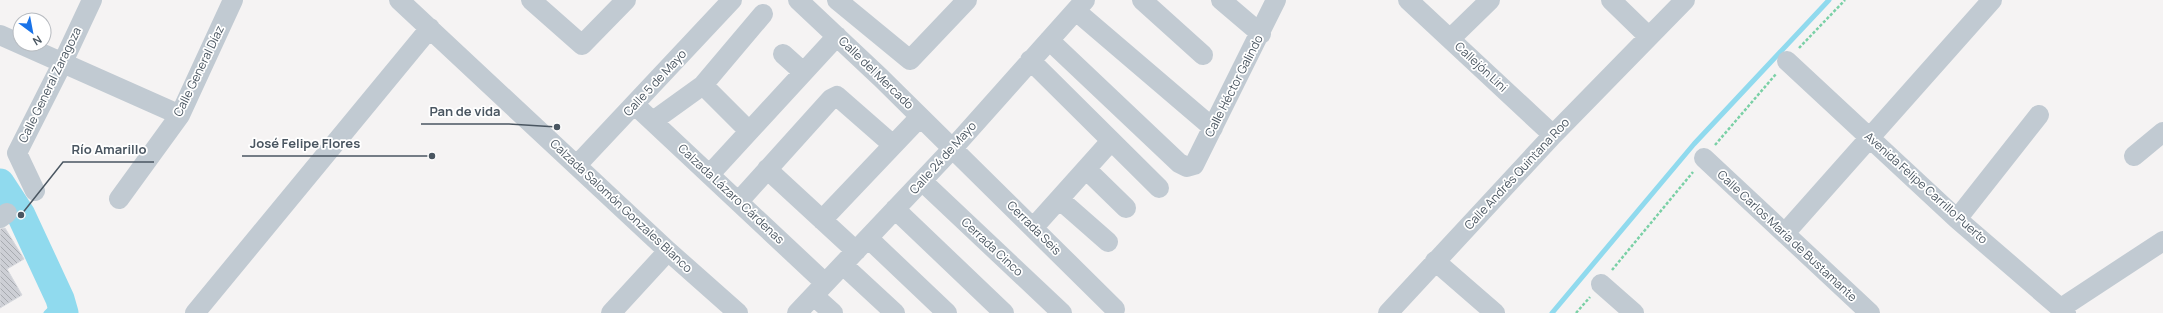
<svg xmlns="http://www.w3.org/2000/svg" width="2163" height="313" viewBox="0 0 2163 313" font-family="Manrope,sans-serif">
  <defs>
    <pattern id="building-back-hatch" width="6" height="6" patternUnits="userSpaceOnUse"><rect width="6" height="6" fill="#cdcfd5"/><path d="M-1 5l2 2M0 0l6 6M5-1l2 2" fill="none" stroke="#a8abb0"/></pattern>
  </defs>
  <rect width="100%" height="100%" fill="#f5f3f3"/>
  <g fill="none" stroke-linecap="round" stroke-linejoin="round">
    <path stroke="#90daee" stroke-width="5" d="M46 313 60 299
      M1552 313 1694 144 1829 0"/>
    <path stroke="#90daee" stroke-width="29" d="M0 183 21 215 60 299 64 313"/>
  </g>
  <path fill="url(#building-back-hatch)" stroke="#d7d9de" d="M5 228 24 259 7 269 22 295 0 308V229Z"/>
  <g fill="none" stroke-linecap="round" stroke-linejoin="round">
    <path stroke="#7ad0a6" stroke-width="2.5" stroke-dasharray="3 2" stroke-linecap="butt" d="M1799 48 1845 0
      M1715 145 1776 74
      M1612 270 1693 172
      M1576 313 1590 297"/>
    <path stroke="#c1cad2" stroke-width="20" d="M399 0 668 251 738 313
      M531 0 582 45 626 0
      M798 0 881 78 1115 309
      M837 0 910 60 967 0
      M1142 0 1203 55
      M1221 0 1261 34
      M1408 0 1553 135
      M1611 0 1648 36
      M1076 11 1213 128
      M0 35 180 115
      M1450 39 1490 0
      M1049 40 1179 163 1187 167 1194 165 1276 0
      M783 54 803 72
      M1030 60 1159 188
      M1787 61 1957 219 2066 313
      M703 85 749 131
      M635 105 825 283
      M653 121 703 85 763 14
      M2134 156 2163 132
      M1704 158 1870 313
      M577 165 732 0
      M767 169 856 251
      M1086 169 1126 208
      M710 174 837 36
      M922 181 1062 313
      M35 191 17 153 62 64 92 0
      M119 199 180 115 233 0
      M1059 199 1108 242
      M739 201 831 99 837 96 893 145
      M895 209 1004 313
      M0 218 7 213
      M1957 219 2039 115
      M822 220 920 117
      M1033 228 1111 141
      M1785 233 1992 0
      M868 238 947 313
      M1435 261 1495 313
      M843 265 895 313
      M1601 284 1634 313
      M814 296 833 313
      M2061 308 2163 241
      M195 313 430 28
      M611 313 668 251
      M797 313 953 148 1085 0
      M1388 313 1553 135 1685 0"/>
  </g>
  <g text-anchor="middle" stroke-width="3.5" stroke-linejoin="round" paint-order="stroke">
    <g font-size="12" fill="#4a5661" stroke="#fff">
      <text transform="translate(1481 67) rotate(43)" y="4">Callejón Lini</text>
      <text transform="translate(199 71) rotate(-64)" y="4">Calle General Díaz</text>
      <text transform="translate(876 73) rotate(44)" y="4">Calle del Mercado</text>
      <text transform="translate(655 83) rotate(-47)" y="4">Calle 5 de Mayo</text>
      <text transform="translate(50 85) rotate(-64)" y="4">Calle General Zaragoza</text>
      <text transform="translate(1234 86) rotate(-63)" y="4">Calle Héctor Galindo</text>
      <text transform="translate(943 158) rotate(-48)" y="4">Calle 24 de Mayo</text>
      <text transform="translate(1517 174) rotate(-47)" y="4">Calle Andrés Quintana Roo</text>
      <text transform="translate(1926 188) rotate(42)" y="4">Avenida Felipe Carrillo Puerto</text>
      <text transform="translate(731 194) rotate(43)" y="4">Calzada Lázaro Cárdenas</text>
      <text transform="translate(621 206) rotate(43)" y="4">Calzada Salomón Gonzales Blanco</text>
      <text transform="translate(1034 228) rotate(45)" y="4">Cerrada Seis</text>
      <text transform="translate(1787 236) rotate(43)" y="4">Calle Carlos María de Bustamante</text>
      <text transform="translate(992 247) rotate(43)" y="4">Cerrada Cinco</text>
    </g>
  </g>
  <path fill="none" stroke="#4a5661" stroke-width="1.5" d="M557 127L509 124H421M432 156L368 156H242M21 215L63 162H154"/>
  <g fill="#4a5661" stroke="#fff" stroke-width="1.5">
    <circle cx="557" cy="127" r="4"/>
    <circle cx="432" cy="156" r="4"/>
    <circle cx="21" cy="215" r="4"/>
  </g>
  <g font-size="13" text-anchor="middle" font-weight="bold" fill="#4a5661" stroke="#fff" stroke-width="3.5" stroke-linejoin="round" paint-order="stroke">
    <text x="465" y="116">Pan de vida</text>
    <text x="305" y="148">José Felipe Flores</text>
    <text x="109" y="154">Río Amarillo</text>
  </g>
  <g transform="translate(32 32) rotate(148)"><circle r="19" fill="#ffffff" stroke="#b7bbc0"/>
  <path d="M0-3L7 15L0 10L-7 15Z" fill="#1a73e8"/>
  <text y="-6" font-size="11" font-weight="bold" text-anchor="middle" fill="#4a5661">N</text>
  </g>
</svg>
